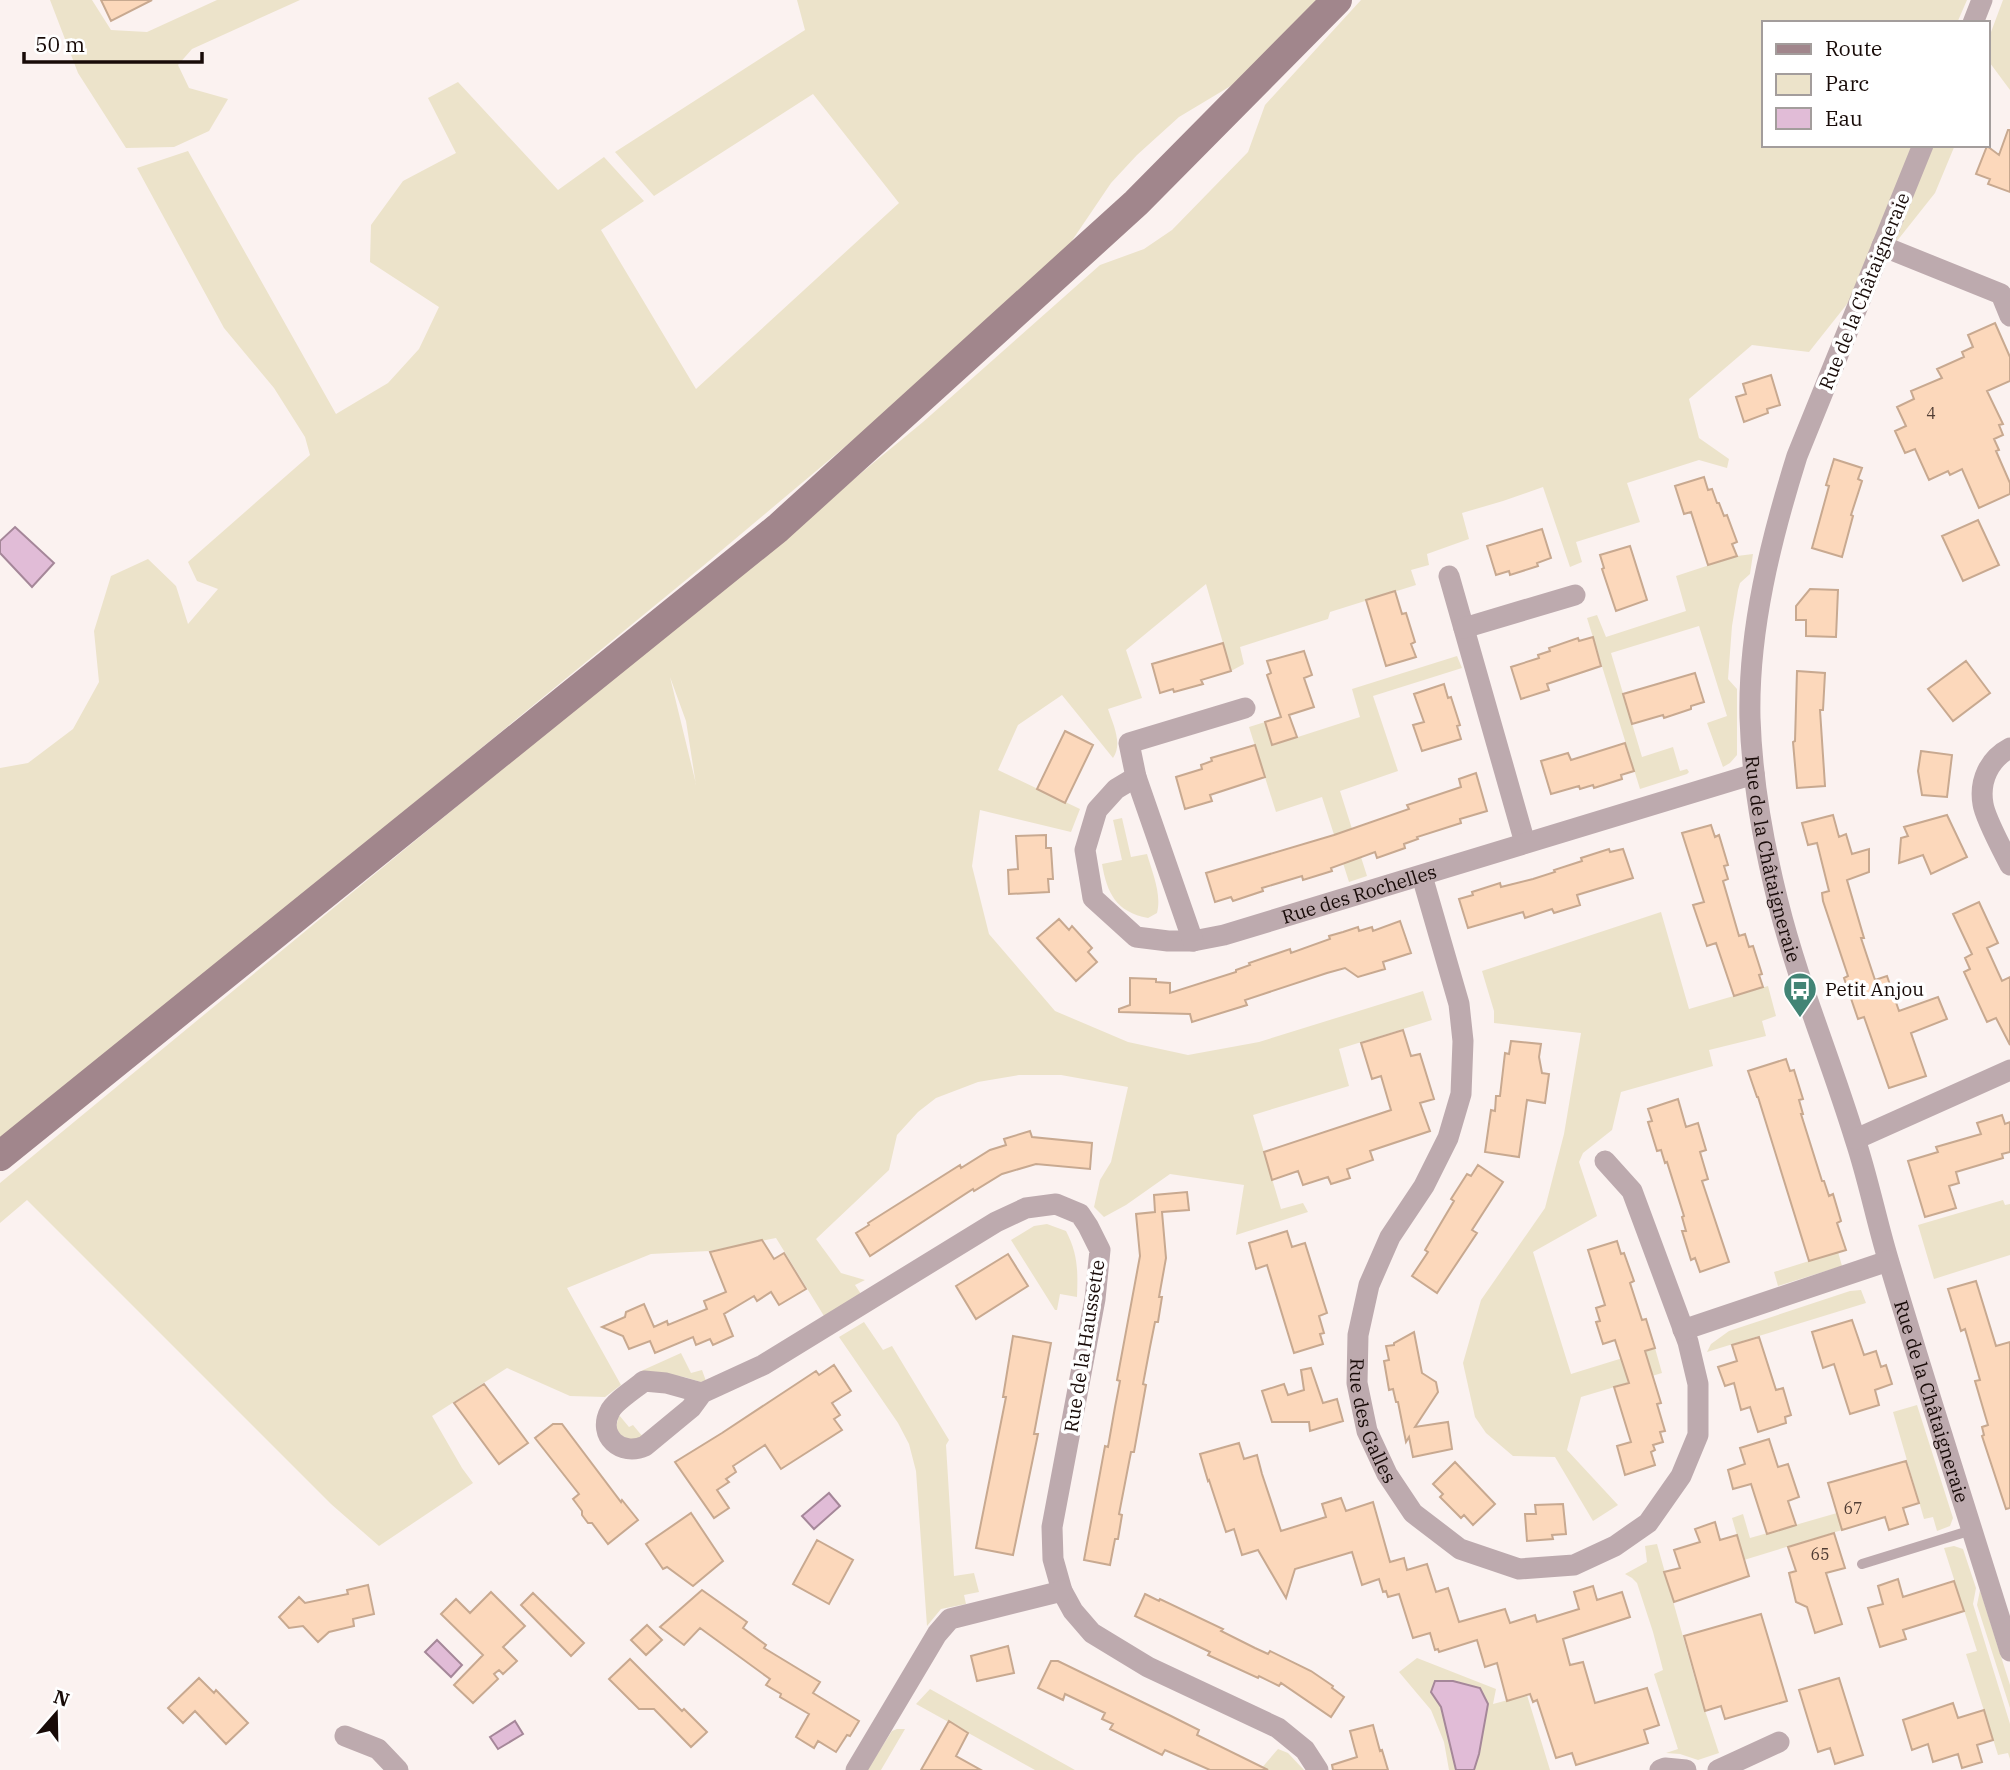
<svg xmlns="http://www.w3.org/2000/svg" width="2010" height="1770" viewBox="0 0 2010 1770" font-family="'IBM Plex Serif',serif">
  <rect width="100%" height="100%" fill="#fbf2f0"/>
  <path fill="#ece3ca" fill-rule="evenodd" d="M50 0H92L111 30 147 32 217 0H300L192 49 178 65 189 88 228 99 209 131 174 147 126 148 78 73Z
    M797 0H1318L1239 81 1179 117 1137 155 1111 183 1065 251 959 351 703 566 0 1143V768L28 763 73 729 99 682 94 631 111 576 148 559 176 586 188 624 218 589 197 581 188 562 310 455 305 437 274 388 224 328 137 168 188 151 336 414 388 383 419 349 439 307 370 262 371 225 403 181 456 153 428 98 458 82 558 190 604 157 644 201 601 230 696 389 899 203 813 94 654 196 615 152 805 30Z
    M1361 0H1967L1957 23H1763V145H1955L1935 193 1809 352 1752 345 1689 399 1699 438 1729 459 1727 468 1699 460 1627 483 1640 522 1576 542 1582 562 1570 567 1543 487 1503 501 1462 513 1469 539 1427 554 1429 565 1411 570 1416 585 1330 612 1328 619 1240 647 1244 664 1231 671 1206 584 1126 650 1142 698 1108 709C1113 724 1123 744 1113 758L1062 695 1018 725 998 770 1080 809 1071 832 980 810 972 866 989 934 1055 1011 1128 1042 1188 1055 1259 1042 1423 991 1432 1020 1339 1049 1349 1086 1253 1115 1281 1209 1303 1203 1308 1212 1236 1235 1244 1185 1170 1174 1126 1205 1104 1217 1094 1207 1100 1180 1111 1162 1128 1087 1061 1075H1019L978 1082 936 1098 918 1112 897 1135 889 1170 816 1239 841 1273 865 1280 855 1285 861 1294 824 1316 776 1238 709 1251 651 1254 567 1288 621 1385 605 1397 570 1396 507 1368 432 1416 462 1468 473 1483 379 1546 331 1504 27 1200 0 1223V1183L923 422 1100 265 1144 249 1172 230 1248 152 1265 105ZM670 677 686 721 696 785V784Z
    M2003 0H2010V90L1990 63 1987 67V31L1991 32Z
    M1753 554 1750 574 1740 583 1738 590 1732 626 1728 679 1737 689V755L1730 763 1723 767 1707 723 1727 716 1699 626 1611 653 1642 757 1673 747 1680 771 1687 769 1689 772 1687 774 1640 789 1587 618 1597 615 1606 637 1686 611 1676 576 1737 556Z
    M1457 656 1462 668 1373 696 1398 771 1340 791 1367 876 1349 882 1322 797 1276 812 1249 727 1265 722 1273 745 1360 717 1352 689Z
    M1122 818 1131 857 1147 854C1152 872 1162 894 1157 913L1148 918C1116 912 1107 893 1102 864L1122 860 1113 820Z
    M1661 912 1689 1009 1768 986 1776 1016 1762 1021 1766 1036 1709 1050 1713 1066 1621 1092 1612 1130 1583 1153 1579 1162 1597 1216 1533 1252 1571 1374 1655 1348 1662 1373 1581 1397 1567 1450 1618 1505 1593 1521 1555 1457 1513 1456 1486 1433 1475 1417 1463 1363 1481 1300 1545 1208 1564 1134 1581 1033 1494 1023V1011L1482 971Z
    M2003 1200 2005 1205 2010 1204V1255L1934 1279 1918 1225Z
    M1047 1224 1066 1231C1078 1254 1078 1271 1077 1297L1060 1294 1057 1310H1055L1011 1240 1034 1226Z
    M1838 1252 1842 1266 1778 1286 1774 1272Z
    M1861 1290 1866 1303 1707 1352 1711 1344 1729 1331 1850 1291Z
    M864 1322 883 1350 892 1346 949 1440 946 1445 954 1576 974 1573 979 1592 964 1595 966 1604 941 1609 927 1626 916 1471 909 1444 898 1423 839 1337Z
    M681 1353 691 1373 702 1370 706 1381 701 1382 684 1377 641 1371Z
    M1917 1405 1953 1518 1950 1526 1937 1531 1933 1517 1924 1519 1893 1412Z
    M619 1415 629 1427 633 1425 643 1437 631 1442 615 1431Z
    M1837 1513 1842 1530 1744 1560 1732 1518 1743 1514 1750 1538Z
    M1657 1544 1696 1683 1719 1753 1698 1760 1680 1754 1666 1753 1678 1749 1654 1674 1663 1670 1653 1632 1637 1583 1632 1578 1625 1574 1647 1562 1645 1546Z
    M1954 1546 1963 1549 1976 1588 1973 1604 2010 1724V1759L2008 1753 1998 1755 1966 1654 1977 1651 1944 1548Z
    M1980 1590 2010 1685V1708L1977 1605Z
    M1417 1658 1496 1689 1493 1704 1527 1695 1550 1770H1449L1444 1742 1431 1710 1399 1672Z
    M930 1689 1075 1770H1035L916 1704Z
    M897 1729H905L881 1770H867L892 1731Z
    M1278 1749 1288 1753 1304 1770H1260Z"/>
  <path fill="#e1bcd7" stroke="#a58799" stroke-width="2" d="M15 527 54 563 32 587 0 553V541Z
    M829 1493 840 1506 814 1529 802 1516Z
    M437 1640 462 1665 451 1677 425 1652Z
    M1435 1681H1453L1480 1688 1488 1704 1479 1754 1474 1770H1456L1441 1707 1431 1692Z
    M515 1721 523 1734 498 1749 490 1737Z"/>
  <path fill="#fcd8bb" stroke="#c8a990" stroke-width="2" d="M101 0H152L111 21Z
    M2008 130H2010V192L1988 184 1990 179 1976 174 1987 146 1999 155Z
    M1995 323 2010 357V381L1987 391 2003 424 1999 425 2003 435 1994 439 1999 450 1996 451 2010 483V494L1979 508 1962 469 1950 475 1948 471 1929 480 1915 449 1905 453 1895 431 1906 426 1897 407 1914 399 1911 391 1942 378 1937 369 1964 357 1962 352 1973 347 1968 335Z
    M1771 375 1780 405 1767 409 1768 413 1744 422 1736 397 1746 394 1743 384Z
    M1834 459 1862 468 1858 479 1862 481 1851 515 1853 516 1842 557 1812 548 1829 486 1826 485Z
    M1704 477 1708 490 1712 489 1717 503H1719L1724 516 1727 515 1737 542 1732 544 1737 556 1708 565 1691 512 1684 514 1675 486Z
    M1978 520 1999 565 1963 581 1942 536Z
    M1542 529 1551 558 1537 563 1538 566 1510 575 1509 571 1496 575 1487 546Z
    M1630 546 1647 600 1616 611 1602 569 1604 568 1600 555Z
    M1810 589 1838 590 1836 637 1806 636V620H1796V606Z
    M1395 591 1402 614 1406 613 1415 642 1411 644 1416 657 1386 666 1366 600Z
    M1593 637 1601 666 1547 684 1549 690 1521 699 1511 667 1539 658 1538 655 1550 651 1549 648 1578 638 1579 641Z
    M1223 643 1231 671 1201 680 1203 684 1174 692 1173 689 1160 693 1152 664Z
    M1304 651 1312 675 1304 678 1314 707 1289 715 1297 737 1272 745 1265 722 1281 717 1267 675 1271 673 1267 661Z
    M1966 661 1990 693 1953 721 1928 689Z
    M1797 671 1825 673 1823 710H1820L1825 786 1797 788 1793 742 1795 741Z
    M1695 673 1704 702 1691 706V709L1664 718 1663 715 1632 724 1623 694Z
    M1444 684 1448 698 1451 697 1460 725 1457 726 1461 739 1422 751 1413 725 1424 722 1414 694Z
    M1065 731 1093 745 1065 803 1037 789Z
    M1625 743 1634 771 1621 775 1622 779 1594 788 1593 785 1580 789 1579 786 1551 794 1541 761 1568 753 1571 760Z
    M1255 745 1265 777 1210 795 1212 801 1185 809 1176 777 1202 769 1201 765 1212 761 1211 758Z
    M1921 751 1952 755 1947 797 1922 795 1918 771Z
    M1476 773 1487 811 1460 819 1461 823 1417 837 1418 839 1404 844 1405 848 1377 858 1375 852 1331 868 1332 871 1303 880 1302 876 1262 888 1263 891 1233 901 1231 897 1215 902 1206 873 1334 835 1409 809 1407 805 1461 787 1459 779Z
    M1833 815 1839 837 1846 834 1852 854 1869 849V872L1847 880 1864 938H1861L1875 980 1887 976 1899 1011 1938 997 1947 1019 1911 1033 1926 1076 1889 1088 1864 1017 1858 1019 1844 978 1848 976 1823 901 1822 893 1829 891 1817 843 1808 845 1802 823Z
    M1947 815 1967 857 1931 874 1923 855 1899 863 1901 838 1908 836 1904 827Z
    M1711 825 1715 837 1719 835 1728 865 1724 866 1728 879 1723 881 1739 936 1745 934 1749 947 1753 946 1762 974 1759 975 1763 987 1734 996 1716 943 1707 946 1693 905 1704 902 1682 833Z
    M1046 835V848H1051L1053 879H1048L1049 892 1009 894 1008 870 1018 869 1016 836Z
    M1609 849 1610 852 1623 849 1633 878 1577 895 1580 905 1554 913 1552 909 1525 918 1523 912 1468 928 1459 899 1473 895 1472 892 1500 883 1501 887 1533 879 1555 872 1554 870 1582 861 1581 858Z
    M1979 902 1998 943 1987 948 2002 981 2010 977V1045L1996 1018 1987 1022 1964 972 1970 969 1965 958 1972 954 1953 914Z
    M1059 919 1069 930 1072 926 1092 948 1088 952 1097 962 1076 981 1037 938Z
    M1400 921 1411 953 1383 962 1385 969 1358 977 1345 968 1327 973 1245 1000 1247 1005 1192 1022 1190 1014 1119 1012V1009L1130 1005V978L1156 979V982L1170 983V993L1236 972V970L1250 965 1249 963 1290 949 1291 953 1330 939 1329 936 1343 932 1358 927 1359 931 1372 927 1373 931Z
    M1403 1030 1411 1056 1420 1054 1434 1099 1420 1103 1430 1131 1370 1151 1373 1160 1347 1169 1350 1178 1331 1184 1328 1177 1303 1185 1298 1171 1272 1180 1264 1152 1391 1110 1381 1076 1372 1079 1361 1043Z
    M1511 1041 1541 1044 1539 1057 1542 1073 1549 1074 1545 1103 1527 1100 1519 1157 1485 1152 1491 1110 1495 1111 1496 1096H1500L1505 1053 1509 1054Z
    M1786 1059 1790 1071 1794 1070 1803 1099 1799 1100 1803 1114H1801L1822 1181H1824L1829 1196 1833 1194 1841 1221 1837 1223 1846 1250 1809 1261 1758 1097H1757L1748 1071Z
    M1678 1099 1686 1127 1698 1123 1706 1150 1700 1152 1708 1179 1702 1181 1729 1262 1700 1272 1695 1258 1691 1260 1682 1231H1686L1682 1217 1684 1216 1667 1162 1665 1163 1661 1150 1657 1151 1648 1122 1652 1121 1648 1109Z
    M2002 1115 2005 1124 2010 1122V1152L2002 1154 2003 1158 1956 1172 1959 1183 1949 1186 1956 1208 1925 1217 1908 1161 1938 1152 1936 1147 1981 1134 1977 1123Z
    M1030 1131 1032 1137 1092 1143 1090 1169 1036 1164 1002 1174 974 1191 973 1189 870 1256 856 1233 869 1225 868 1223 960 1165 961 1168 990 1150 1006 1145 1004 1139Z
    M1478 1165 1503 1182 1472 1230 1477 1233 1437 1293 1412 1276 1428 1252 1425 1250 1454 1201 1451 1199 1467 1174 1471 1176Z
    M1187 1192 1189 1210 1162 1212 1166 1258 1159 1297H1162L1158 1322H1155L1150 1347 1143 1384 1146 1385 1134 1452H1131L1119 1514 1122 1515 1118 1539H1115L1110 1565 1084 1560 1105 1446 1108 1447 1115 1407 1120 1381 1117 1380 1140 1256 1136 1214 1155 1212 1154 1195Z
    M1287 1231 1292 1247 1305 1243 1327 1313 1319 1316 1324 1333 1320 1334 1323 1344 1294 1353 1267 1265 1256 1269 1249 1243Z
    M762 1240 774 1259 784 1253 806 1289 779 1305 771 1292 757 1301 754 1296 724 1314 733 1336 713 1345 710 1339 696 1345 693 1337 655 1353 650 1341 629 1349 623 1336 602 1327 625 1317 626 1312 644 1304 654 1327 667 1321 668 1325 707 1309 704 1301 726 1292 710 1252Z
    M1617 1241 1621 1254 1624 1253 1634 1281 1630 1283 1642 1320 1646 1319 1655 1348 1645 1351 1661 1403 1657 1404 1665 1431 1660 1432 1663 1442 1653 1445 1655 1450 1651 1452 1655 1465 1625 1475 1617 1446 1631 1442 1614 1387 1629 1383 1615 1340 1603 1344 1596 1322 1600 1321 1596 1308 1605 1305 1588 1250Z
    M1008 1254 1028 1286 976 1319 956 1286Z
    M1976 1281 1996 1346 2010 1342V1508L2006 1509 1982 1436 1984 1435 1982 1427 1988 1425 1975 1381 1980 1380 1965 1329 1961 1331 1948 1289Z
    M1852 1320 1864 1355 1876 1351 1881 1367 1886 1365 1892 1384 1875 1390 1879 1405 1850 1414 1834 1364 1823 1368 1812 1332Z
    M1414 1332 1422 1373 1436 1382 1438 1392 1415 1427 1448 1422 1452 1449 1413 1457 1409 1437 1406 1442 1398 1402H1396L1393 1389 1389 1390 1384 1361 1389 1360 1386 1346 1394 1345V1343Z
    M1013 1336 1051 1343 1034 1434H1038L1013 1555 976 1548 1006 1397H1003Z
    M1759 1337 1776 1390 1783 1388 1791 1415 1785 1417 1786 1423 1758 1432 1750 1407 1741 1410 1734 1383 1725 1386 1718 1367 1737 1361 1732 1345Z
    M834 1365 851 1391 832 1403 840 1415 834 1419 842 1430 781 1469 765 1445 733 1466 736 1472 726 1479 729 1482 717 1490 729 1508 714 1518 675 1462 722 1433 816 1371 819 1375Z
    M1311 1368 1323 1403 1337 1399 1343 1421 1310 1431 1309 1422H1272L1262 1391 1284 1384 1288 1395 1304 1390 1301 1370Z
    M484 1384 528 1443 499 1464 454 1403Z
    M553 1424H562L621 1502 622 1500 638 1520 608 1544 592 1523H588L582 1515V1511L573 1499 579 1494 535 1438Z
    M1769 1439 1778 1467 1788 1464 1799 1497 1788 1501 1796 1525 1767 1534 1751 1484 1733 1489 1728 1470 1745 1464 1740 1448Z
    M1239 1443 1244 1459 1257 1455 1262 1474 1281 1531 1326 1517 1322 1504 1341 1498 1346 1511 1373 1502 1390 1562 1404 1558 1407 1570 1427 1564 1436 1592 1448 1588 1459 1622 1505 1609 1510 1623 1535 1615 1537 1622 1579 1609 1574 1592 1593 1586 1597 1600 1622 1592 1630 1617 1563 1639 1570 1665 1583 1662 1595 1703 1647 1688 1659 1725 1644 1730 1648 1743 1576 1765 1572 1753 1556 1758 1537 1700 1533 1702 1530 1694 1507 1701 1497 1663 1485 1667 1477 1640 1439 1652 1438 1649 1435 1650 1430 1633 1413 1638 1399 1594 1388 1597 1386 1591 1383 1592 1379 1579 1362 1585 1352 1552 1295 1569 1286 1598 1258 1550 1242 1555 1234 1529 1226 1532 1209 1480 1208 1481 1200 1454Z
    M1906 1461 1919 1503 1903 1508 1908 1524 1889 1530 1885 1517 1842 1530 1828 1483Z
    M1455 1462 1495 1504 1473 1525 1464 1515 1461 1518 1440 1497 1443 1494 1433 1484Z
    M1563 1504 1566 1534 1552 1535 1553 1539 1527 1541 1525 1514H1536L1535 1505Z
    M691 1513 723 1561 693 1586 667 1567 663 1569 646 1544Z
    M1715 1522 1720 1540 1737 1535 1749 1576 1674 1602 1664 1572 1680 1568 1674 1550 1700 1542 1695 1529Z
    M1834 1533 1845 1568 1826 1573 1842 1624 1815 1633 1807 1607 1796 1602 1789 1573 1796 1571 1788 1547Z
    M817 1540 853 1560 829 1604 793 1584Z
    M1898 1579 1903 1597 1954 1581 1964 1611 1903 1630 1906 1639 1880 1647 1868 1608 1883 1604 1878 1586Z
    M368 1585 374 1614 353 1619 354 1626 329 1632 318 1642 303 1626 289 1628 279 1617 299 1597 305 1603 348 1594 347 1590Z
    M702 1590 747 1622 743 1628 766 1645 764 1648 820 1682 813 1693 859 1721 850 1736 847 1735 836 1752 818 1741 814 1748 796 1737 809 1714 780 1697 781 1694 766 1685 770 1679 700 1628 684 1645 660 1627Z
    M491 1592 525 1626 503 1647 517 1661 503 1674 499 1670 494 1674 498 1679 473 1703 454 1685 483 1655 441 1614 456 1599 470 1613Z
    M533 1593 584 1643 571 1656 521 1605Z
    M1145 1594 1159 1601 1160 1599 1223 1629 1221 1631 1255 1648 1268 1654 1270 1651 1311 1671 1333 1686 1332 1688 1344 1697 1331 1717 1281 1683 1279 1686 1259 1676 1258 1678 1208 1655 1210 1652 1135 1616Z
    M1761 1614 1787 1701 1725 1719 1721 1706 1705 1711 1684 1636Z
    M647 1625 662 1640 646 1655 631 1640Z
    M1008 1646 1014 1673 977 1681 971 1656Z
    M630 1659 682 1711 684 1709 707 1732 691 1747 654 1709H639L609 1679Z
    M1051 1661H1058L1171 1716 1199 1730 1197 1735 1268 1770H1210L1165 1750 1162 1755 1110 1729 1113 1724 1102 1719 1105 1713 1065 1694 1063 1700 1038 1688Z
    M199 1678 214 1693 216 1690 248 1723 226 1744 195 1711 183 1723 168 1708Z
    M1839 1678 1863 1755 1835 1764 1830 1748 1818 1752 1799 1690Z
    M1953 1703 1958 1718 1984 1710 1993 1740 1977 1745 1982 1762 1962 1768 1958 1754 1933 1762 1928 1744 1912 1750 1903 1720Z
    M949 1721 968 1733 956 1756 981 1770H921Z
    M1373 1725 1380 1751 1382 1750 1388 1770H1333L1332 1765 1357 1757 1350 1731Z"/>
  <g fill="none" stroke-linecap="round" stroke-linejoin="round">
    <path stroke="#bdaaae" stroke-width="10" d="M1862 1564 1972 1530"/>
    <g stroke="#bdaaae" stroke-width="21">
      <path d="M1973 23 1982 0"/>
      <path id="s1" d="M1923 145 1797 456C1771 539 1748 630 1750 718 1752 780 1763 842 1778 902 1798 983 1831 1060 1855 1139 1868 1178 1876 1219 1888 1259 1927 1390 1969 1520 2010 1651"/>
      <path d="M1882 246 2001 294 2010 316"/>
      <path d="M1449 576 1525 843"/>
      <path d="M1464 628 1575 595"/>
      <path d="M2010 748C1989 759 1979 781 1983 804 1985 818 2003 851 2010 865"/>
      <path id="s2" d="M1136 777 1116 789 1097 810 1085 850 1093 898 1136 937 1168 941H1193L1224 935 1754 774"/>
      <path id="s3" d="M1422 876 1459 1004 1463 1041 1461 1094 1448 1138 1424 1186 1390 1237 1369 1285 1358 1335 1357 1383 1367 1431 1387 1474 1413 1513 1460 1549 1519 1569 1574 1565 1615 1546 1648 1523 1681 1476 1698 1435V1384L1688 1342 1632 1191 1605 1161"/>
      <path d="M1193 941 1136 777 1129 743 1245 708"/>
      <path d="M1856 1139 2010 1070"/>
      <path d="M1683 1330 1888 1261"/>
      <path d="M702 1393 666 1383 644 1381C636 1388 614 1402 610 1411 597 1436 621 1457 645 1446L691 1408 702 1393 763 1365 996 1222 1026 1208 1056 1204 1080 1214 1088 1226 1100 1250 1095 1299 1052 1527 1053 1559 1062 1591 1073 1611 1092 1633 1148 1667 1278 1728 1305 1750 1318 1770"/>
      <path d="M345 1736 378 1749 398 1770"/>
      <path d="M856 1770 937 1634 950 1619 1062 1591"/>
      <path d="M1660 1770 1665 1768 1686 1770"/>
      <path d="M1718 1770 1779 1742"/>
    </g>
    <path stroke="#a1868c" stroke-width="30" d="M0 1156 778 528 1136 203 1337 0"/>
  </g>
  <defs>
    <g id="bus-pin" transform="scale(1.75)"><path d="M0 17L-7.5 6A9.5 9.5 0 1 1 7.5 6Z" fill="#428475" stroke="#fff"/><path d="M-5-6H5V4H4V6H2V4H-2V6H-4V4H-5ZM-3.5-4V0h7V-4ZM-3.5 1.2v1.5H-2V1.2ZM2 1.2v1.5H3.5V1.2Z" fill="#fff"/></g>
  </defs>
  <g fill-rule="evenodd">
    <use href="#bus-pin" x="1800" y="989"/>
  </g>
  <g text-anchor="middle" stroke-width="7" stroke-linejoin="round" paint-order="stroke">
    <g font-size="16" fill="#513e35">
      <text x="1931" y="419">4</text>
      <text x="1853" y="1514">67</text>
      <text x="1820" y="1560">65</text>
    </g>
    <g font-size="19" fill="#180b08" stroke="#fff">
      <text transform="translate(1864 291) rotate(-68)" y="7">Rue de la Châtaigneraie</text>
      <text dy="7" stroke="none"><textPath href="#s1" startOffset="746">Rue de la Châtaigneraie</textPath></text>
      <text dy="7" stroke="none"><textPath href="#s2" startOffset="430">Rue des Rochelles</textPath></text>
      <text transform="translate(1084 1346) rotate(-81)" y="7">Rue de la Haussette</text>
      <text dy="7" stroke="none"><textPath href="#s1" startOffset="1312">Rue de la Châtaigneraie</textPath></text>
      <text dy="7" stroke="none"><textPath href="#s3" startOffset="576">Rue des Galles</textPath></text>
    </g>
    <g font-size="19" fill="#180b08" stroke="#fff" text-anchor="start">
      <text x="1825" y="996">Petit Anjou</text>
    </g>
  </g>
  <rect x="1762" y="21" width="228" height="126" fill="#ffffff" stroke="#a39d9c" stroke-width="2"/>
  <rect x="1776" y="44" width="35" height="10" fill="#a1868c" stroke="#a39d9c" stroke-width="2"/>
  <text x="1825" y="56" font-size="21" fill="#180b08">Route</text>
  <rect x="1776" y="74" width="35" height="21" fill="#ece3ca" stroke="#a39d9c" stroke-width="2"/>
  <text x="1825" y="91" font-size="21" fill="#180b08">Parc</text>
  <rect x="1776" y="108" width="35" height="21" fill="#e1bcd7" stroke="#a39d9c" stroke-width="2"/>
  <text x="1825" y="126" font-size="21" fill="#180b08">Eau</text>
  <g transform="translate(56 1714) rotate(20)" stroke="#ffffff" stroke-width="5" paint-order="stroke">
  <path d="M0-5L12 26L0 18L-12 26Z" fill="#180b08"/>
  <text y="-10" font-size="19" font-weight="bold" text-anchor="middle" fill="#180b08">N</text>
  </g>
  <path d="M24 52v10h178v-10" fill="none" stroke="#180b08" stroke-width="3.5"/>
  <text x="35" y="52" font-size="21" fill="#180b08" stroke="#ffffff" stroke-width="5" paint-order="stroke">50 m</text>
</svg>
